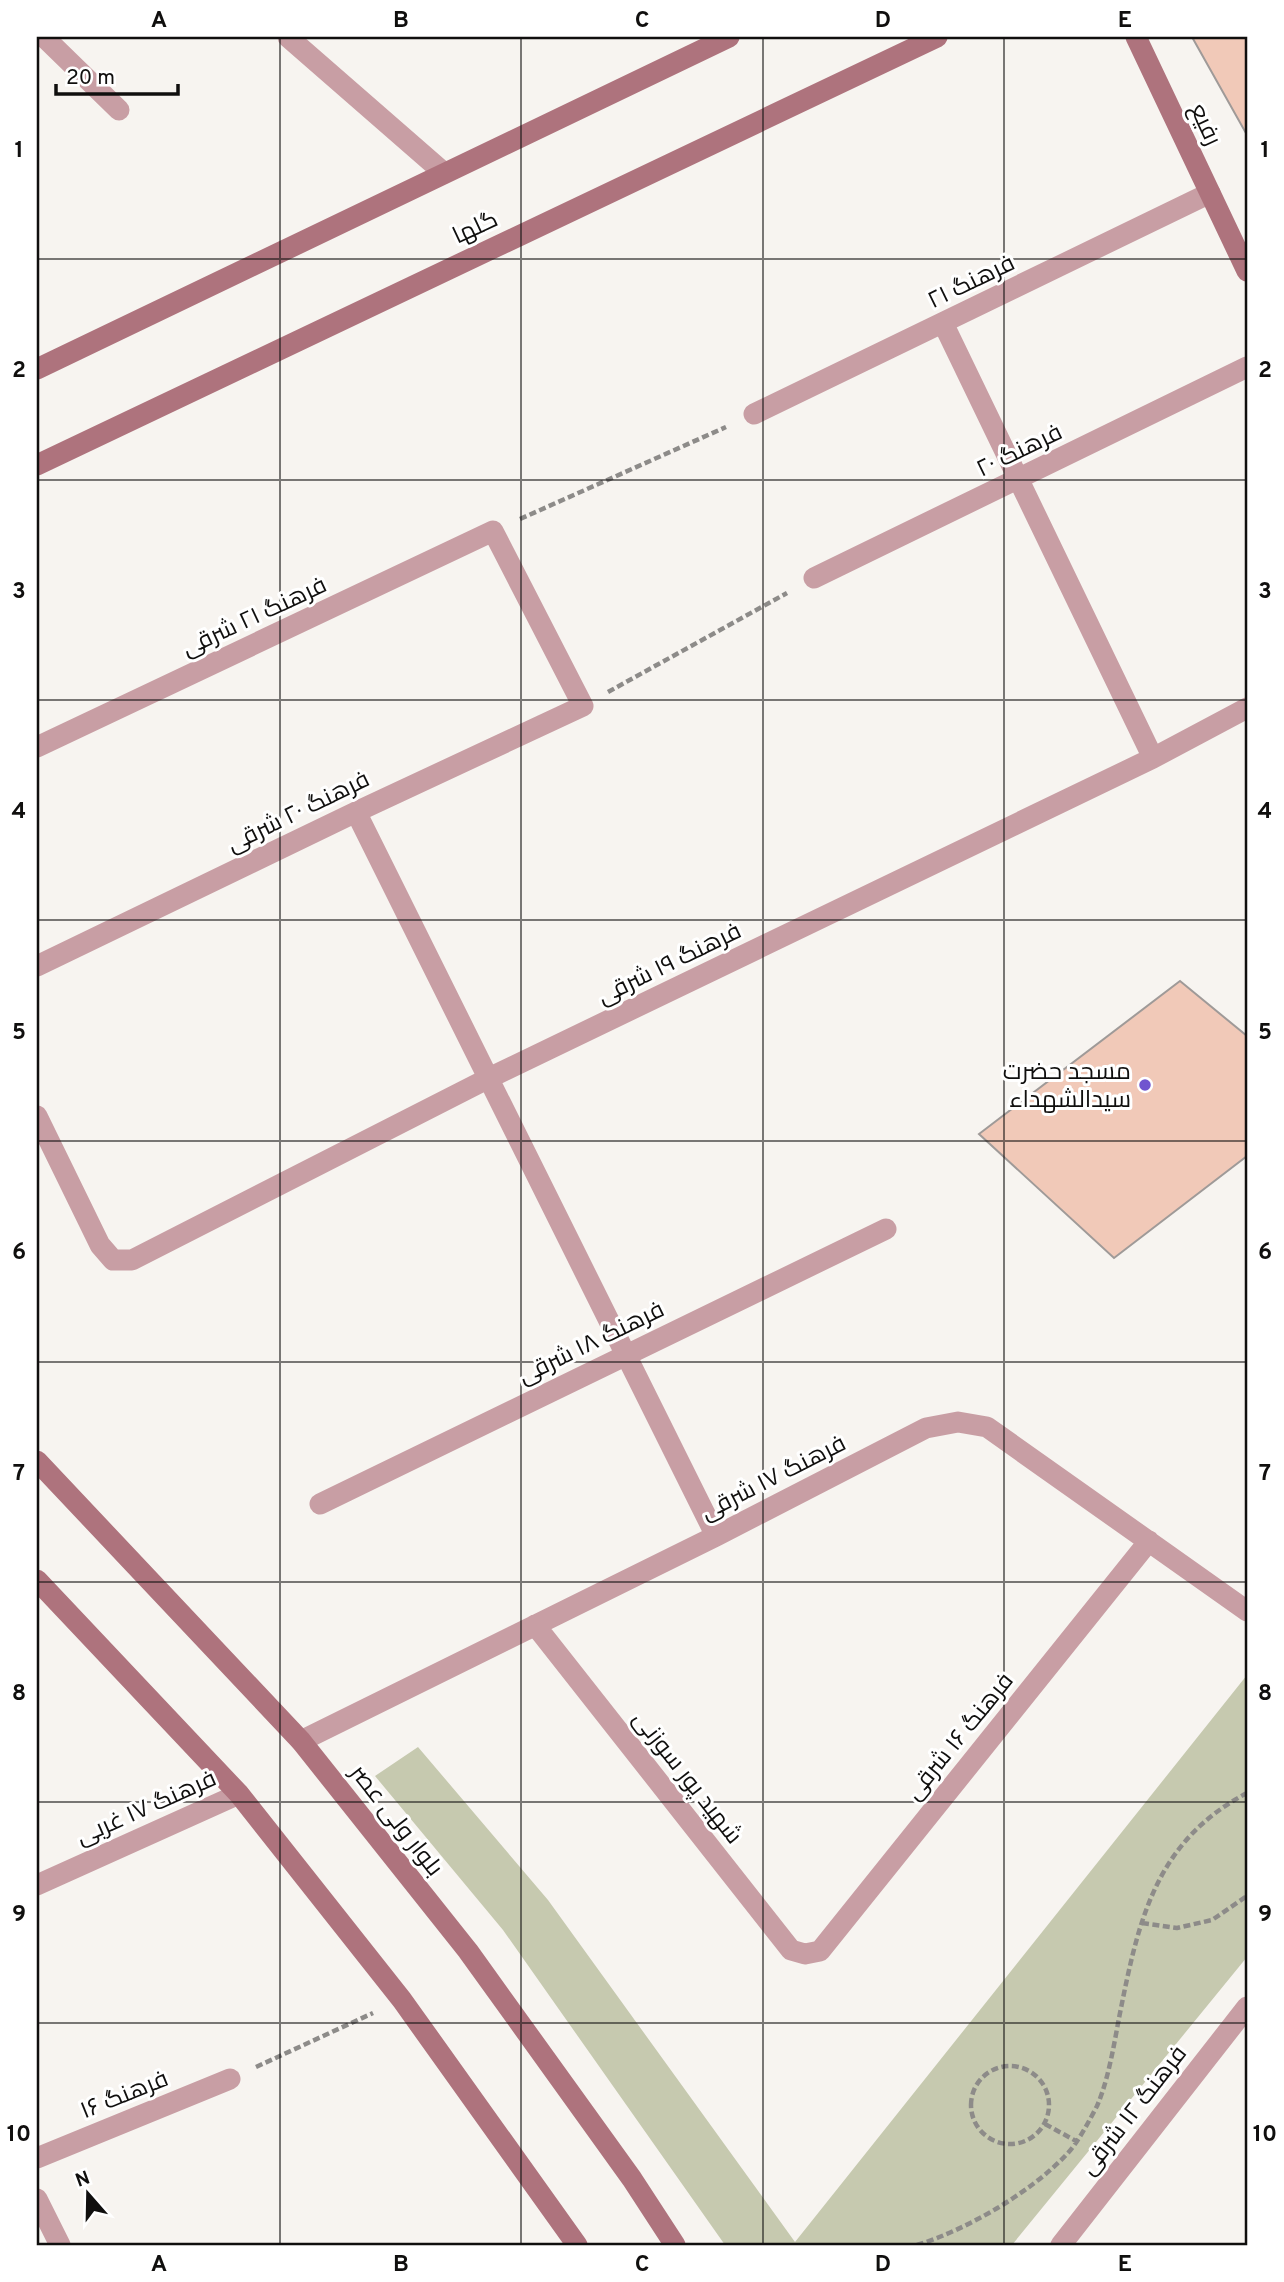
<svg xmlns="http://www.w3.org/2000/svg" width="1284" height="2282" viewBox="0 0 1284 2282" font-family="Overpass,Cairo,sans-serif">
  <rect width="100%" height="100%" fill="#f7f4f0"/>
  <path fill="#c6c9af" d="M1247 1675V1957L1012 2245H725L503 1930 375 1776 418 1747 548 1900 795 2242Z"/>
  <path fill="#f1c9b8" stroke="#9f9a98" stroke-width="2" d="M1192 37H1247V135Z
    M1180 981 1247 1036V1156L1114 1258 979 1134Z"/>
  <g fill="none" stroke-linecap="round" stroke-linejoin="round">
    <path stroke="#8d8b89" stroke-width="4.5" stroke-dasharray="7 3.5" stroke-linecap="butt" d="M520 519 726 427
      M608 692 787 593
      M1142 1923 1177 1928 1212 1920 1247 1896
      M971 2105a39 39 0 1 1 78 0a39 39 0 1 1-78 0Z
      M256 2067 373 2013
      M1045 2124 1076 2141
      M917 2245C966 2230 1030 2193 1066 2155 1078 2143 1089 2121 1097 2106 1108 2081 1114 2045 1119 2018 1138 1923 1154 1842 1247 1793"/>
    <path stroke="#c89ea4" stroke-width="21" d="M44 37 119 110
      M288 37 444 173
      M943 323 1153 758
      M754 414 1210 193
      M814 578 1247 367
      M37 747 493 531 583 706 356 812 37 966
      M356 812 716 1536
      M37 1116 100 1245 113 1260H132L489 1078 1153 758 1247 708
      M320 1504 886 1229
      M535 1625 791 1950 805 1954 820 1951 1149 1541
      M301 1741 716 1536 926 1428 958 1422 987 1427 1247 1611
      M37 1885 239 1794
      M37 2158 230 2079
      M37 2199 60 2245
      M1061 2245 1247 2007"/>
    <path stroke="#ae737d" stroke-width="21" d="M1136 37 1247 271
      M37 369 729 37
      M37 465 937 37
      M37 1461 301 1741 468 1951 632 2179 675 2245
      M37 1580 239 1794 402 2000 577 2245"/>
  </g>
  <path fill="none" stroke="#100f0e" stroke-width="2" stroke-opacity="0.55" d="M280 37V2245M521 37V2245M763 37V2245M1004 37V2245M37 259H1247M37 480H1247M37 700H1247M37 920H1247M37 1141H1247M37 1362H1247M37 1582H1247M37 1802H1247M37 2023H1247"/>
  <circle fill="#7055cf" stroke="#fff" stroke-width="2.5" cx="1145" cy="1085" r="7"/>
  <g text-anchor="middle" stroke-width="6" stroke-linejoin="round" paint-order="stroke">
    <g font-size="24" fill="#100f0e" stroke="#fff">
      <text transform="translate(1206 124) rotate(65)" y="8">رفیع</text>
      <text transform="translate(475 227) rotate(-25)" y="8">گلها</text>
      <text transform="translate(971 281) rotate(-26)" y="8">فرهنگ ۲۱</text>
      <text transform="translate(1019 450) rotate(-26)" y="8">فرهنگ ۲۰</text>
      <text transform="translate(254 616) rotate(-25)" y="8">فرهنگ ۲۱ شرقی</text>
      <text transform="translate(298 811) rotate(-26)" y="8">فرهنگ ۲۰ شرقی</text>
      <text transform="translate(669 963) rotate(-26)" y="8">فرهنگ ۱۹ شرقی</text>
      <text transform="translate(591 1342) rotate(-26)" y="8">فرهنگ ۱۸ شرقی</text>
      <text transform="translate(773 1477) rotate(-27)" y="8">فرهنگ ۱۷ شرقی</text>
      <text transform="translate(959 1736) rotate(-51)" y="8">فرهنگ ۱۶ شرقی</text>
      <text transform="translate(688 1777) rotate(52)" y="8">شهید پور سوزنی</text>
      <text transform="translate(146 1807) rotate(-24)" y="8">فرهنگ ۱۷ غربی</text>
      <text transform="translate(397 1820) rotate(52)" y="8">بلوار ولی عصر</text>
      <text transform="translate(124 2094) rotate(-22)" y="8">فرهنگ ۱۶</text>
      <text transform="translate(1133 2110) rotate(-52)" y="8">فرهنگ ۱۲ شرقی</text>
    </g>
    <g font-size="24" fill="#100f0e" stroke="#fff" text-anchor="end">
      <text x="1131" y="1079">مسجد حضرت<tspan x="1131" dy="28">سیدالشهداء</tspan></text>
    </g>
  </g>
  <rect width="1284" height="2282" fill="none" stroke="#ffffff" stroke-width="77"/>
  <g transform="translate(88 2194) rotate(340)" stroke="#ffffff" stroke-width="5" paint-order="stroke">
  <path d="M0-5L12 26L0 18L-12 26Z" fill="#100f0e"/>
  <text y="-10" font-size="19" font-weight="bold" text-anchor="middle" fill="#100f0e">N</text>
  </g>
  <path d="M56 84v10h122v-10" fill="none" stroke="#100f0e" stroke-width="3.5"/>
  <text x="66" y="84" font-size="21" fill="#100f0e" stroke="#ffffff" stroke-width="5" paint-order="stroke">20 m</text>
  <rect x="38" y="38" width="1208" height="2206" fill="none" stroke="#100f0e" stroke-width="2.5"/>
  <g font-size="23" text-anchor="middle" font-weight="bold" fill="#100f0e">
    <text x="159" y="27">A</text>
    <text x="401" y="27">B</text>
    <text x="642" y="27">C</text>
    <text x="883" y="27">D</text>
    <text x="1125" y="27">E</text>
    <text x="19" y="157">1</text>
    <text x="1265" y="157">1</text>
    <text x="19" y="377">2</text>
    <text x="1265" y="377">2</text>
    <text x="19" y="598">3</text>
    <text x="1265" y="598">3</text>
    <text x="19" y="818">4</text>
    <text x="1265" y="818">4</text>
    <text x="19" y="1039">5</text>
    <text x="1265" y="1039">5</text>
    <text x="19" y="1259">6</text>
    <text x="1265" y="1259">6</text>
    <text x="19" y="1480">7</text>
    <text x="1265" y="1480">7</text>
    <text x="19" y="1700">8</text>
    <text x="1265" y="1700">8</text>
    <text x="19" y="1921">9</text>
    <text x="1265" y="1921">9</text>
    <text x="19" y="2141">10</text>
    <text x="1265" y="2141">10</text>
    <text x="159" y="2271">A</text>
    <text x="401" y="2271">B</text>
    <text x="642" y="2271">C</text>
    <text x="883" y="2271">D</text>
    <text x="1125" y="2271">E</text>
  </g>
</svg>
